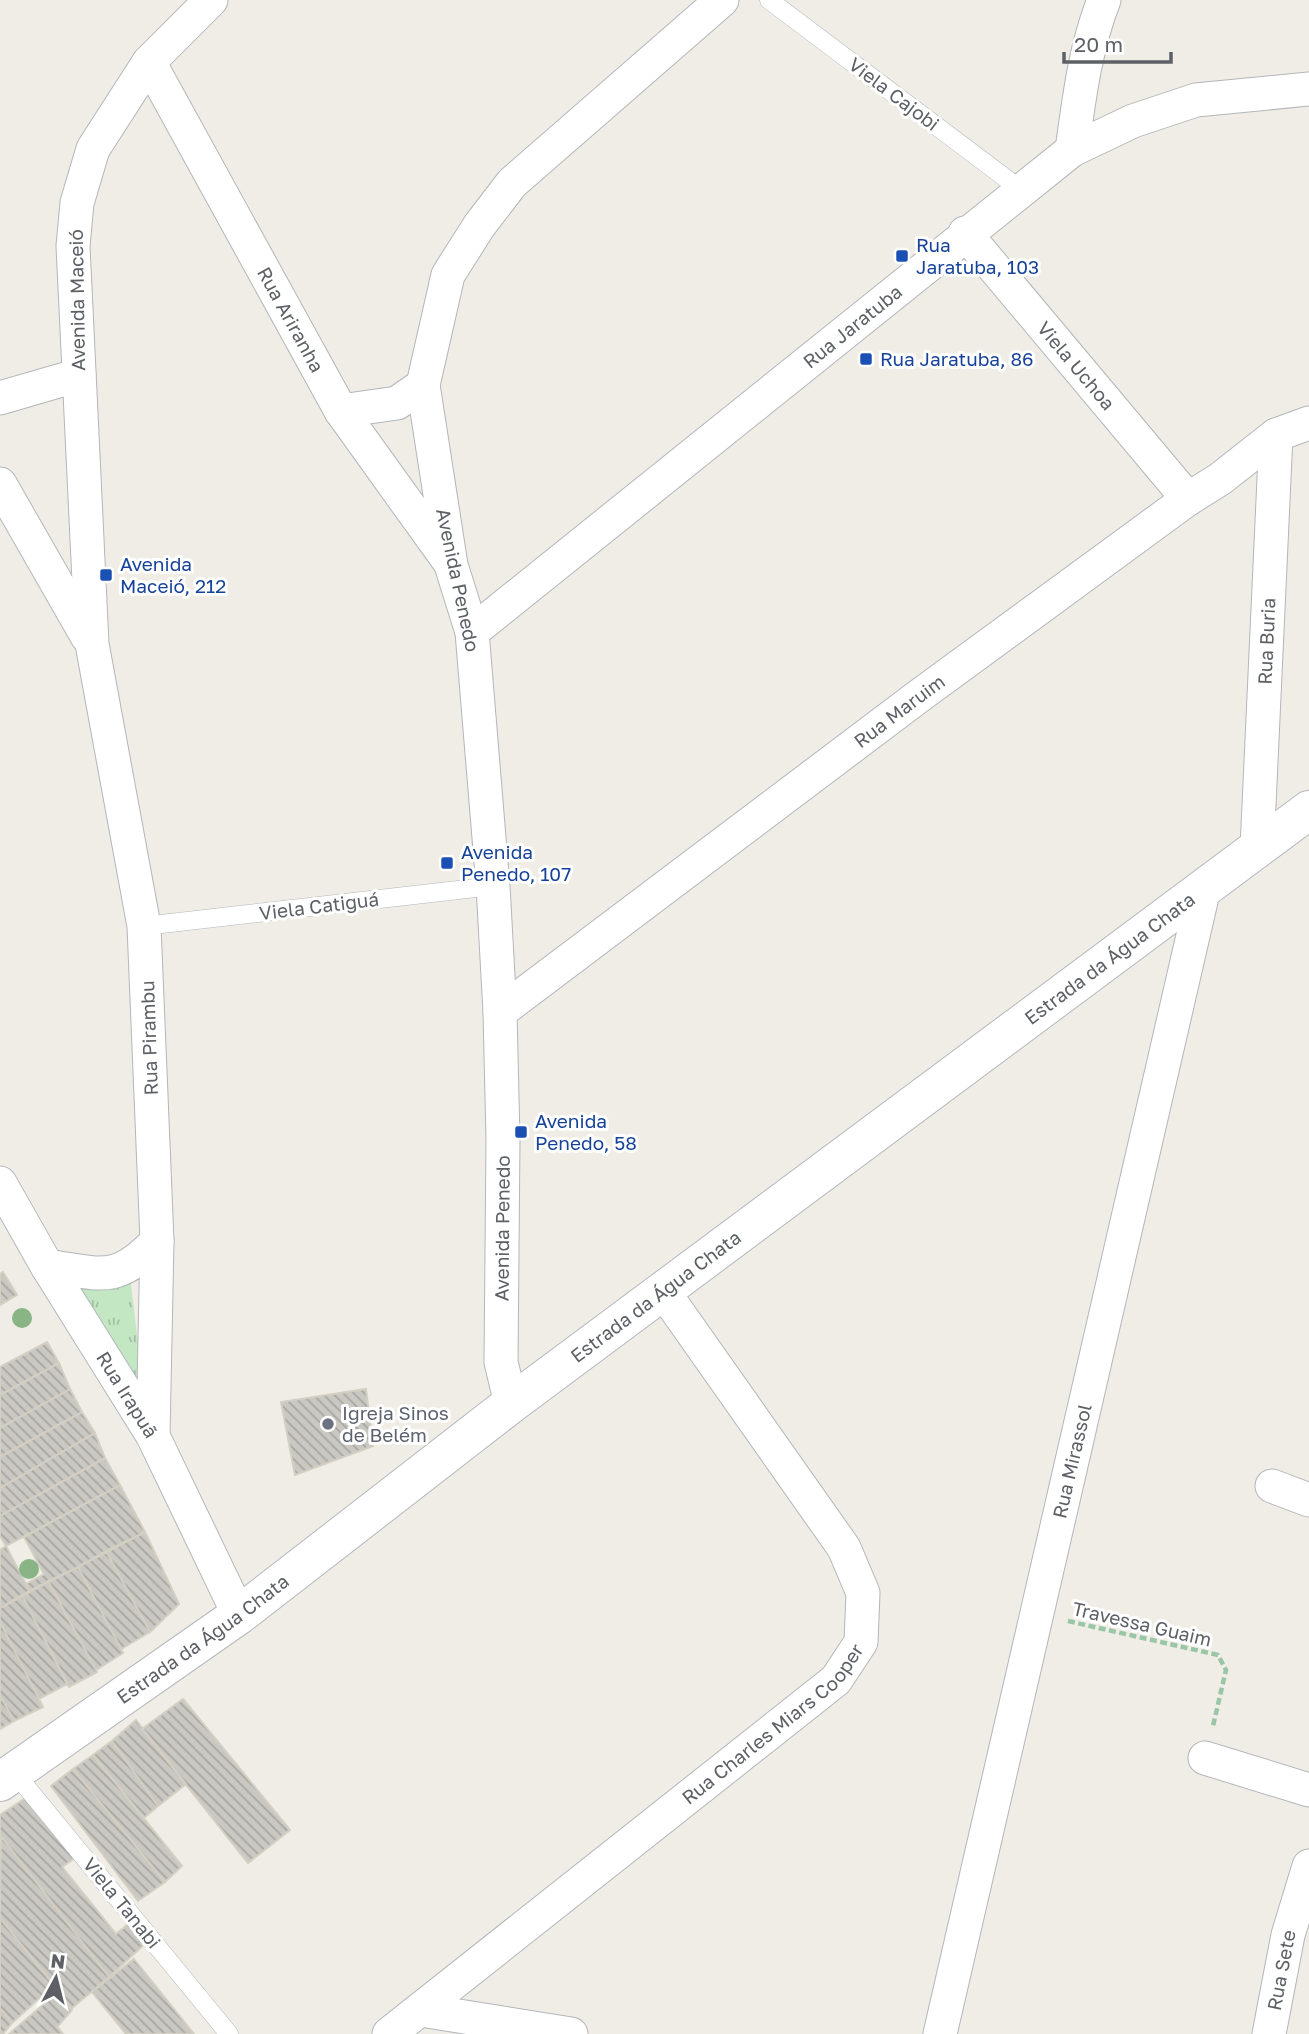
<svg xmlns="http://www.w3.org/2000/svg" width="1309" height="2034" viewBox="0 0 1309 2034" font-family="'Golos Text',sans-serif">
  <defs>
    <pattern id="grass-tufts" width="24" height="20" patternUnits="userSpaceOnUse" patternTransform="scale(1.75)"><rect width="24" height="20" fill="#c2e7c2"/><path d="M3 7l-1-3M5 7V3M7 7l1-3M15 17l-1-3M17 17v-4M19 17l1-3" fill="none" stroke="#a1bfa1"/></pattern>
    <pattern id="building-back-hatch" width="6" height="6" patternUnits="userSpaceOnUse" patternTransform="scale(1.75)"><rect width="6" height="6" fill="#cac8c2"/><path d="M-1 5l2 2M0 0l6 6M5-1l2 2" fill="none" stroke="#a7a6a1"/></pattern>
  </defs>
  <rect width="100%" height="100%" fill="#efede5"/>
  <path fill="url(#grass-tufts)" d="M129 1268 142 1377 130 1392 81 1289Z"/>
  <path fill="url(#building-back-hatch)" stroke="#d4cfc3" stroke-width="2" d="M3 1272 17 1295 0 1305V1274Z
    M47 1342 59 1363 0 1395V1367Z
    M59 1363 70 1389 0 1428V1395Z
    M70 1389 82 1412 0 1457V1428Z
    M366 1389 373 1446 295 1475 281 1402Z
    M82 1412 95 1433 0 1488V1457Z
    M95 1433 105 1458 0 1516V1488Z
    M105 1458 120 1485 6 1546 0 1536V1516Z
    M120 1485 145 1532 30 1592 26 1584 44 1574 24 1537Z
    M145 1532 179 1604 150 1632 106 1551Z
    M6 1546 30 1592 0 1608V1550Z
    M106 1551 150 1632 121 1649 78 1567Z
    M78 1567 123 1653 96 1670 48 1581Z
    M48 1581 97 1672 69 1687 22 1595Z
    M22 1595 67 1684 39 1699 0 1622V1608Z
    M0 1622 43 1707 14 1721 0 1695Z
    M0 1695 14 1721 0 1729Z
    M183 1699 290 1830 248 1863 142 1729Z
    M136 1720 186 1784 158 1806 112 1741Z
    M112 1741 158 1806 144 1818 93 1755Z
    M93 1755 182 1866 165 1882 73 1769Z
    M73 1769 165 1882 138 1901 51 1786Z
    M27 1797 75 1858 62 1867 116 1934 133 1920 149 1940 109 1977 0 1835V1815Z
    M1 1836 109 1977 72 2008 0 1918Z
    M0 1918 54 1985 12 2023 0 2008Z
    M134 1959 194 2034H126L92 1992Z
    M58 1992 72 2010 57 2027 63 2034H9Z
    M0 2008 12 2023 3 2034H0Z"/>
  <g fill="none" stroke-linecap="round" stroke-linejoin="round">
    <g stroke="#b3b6ba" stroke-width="19">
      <path id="lane" d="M769 0 1020 189
        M144 926 493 886
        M14 1772 229 2034"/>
    </g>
    <g stroke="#b3b6ba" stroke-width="35">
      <g id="street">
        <path id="s1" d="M149 62 341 411 448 560"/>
        <path d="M1072 150C1079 99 1085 48 1104 0"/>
        <path id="s2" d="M965 233 1188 499"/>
        <path d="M0 398 79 375"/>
        <path d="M341 411 397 403 423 385"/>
        <path d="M0 484 87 636"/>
        <path id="s3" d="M472 632 1072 150 1133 121 1196 100 1309 89"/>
        <path id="s4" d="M1257 849 1276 435"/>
        <path id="s5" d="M500 1012 919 696 1188 499 1220 479 1276 435 1309 423"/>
        <path id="s6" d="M0 1183 47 1266 153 1436 239 1615"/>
        <path d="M47 1266C101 1274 117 1284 157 1241"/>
        <path id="s7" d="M511 1404 501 1362 503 1139 500 1012 493 886 472 632 451 565 423 385 448 275 479 226 512 183 722 0"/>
        <path d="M153 1436 157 1241 144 926 92 644 73 246 77 203 93 149 149 62 211 0"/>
        <path d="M1272 1486 1309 1500"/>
        <path d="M1205 1758 1309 1790"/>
        <path d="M421 2010 571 2034"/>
        <path id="s8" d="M389 2034 836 1680 861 1642 863 1593 844 1548 663 1291"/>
        <path id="s9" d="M940 2034 1204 888"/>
        <path id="s10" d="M1269 2034 1288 1935 1309 1866"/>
      </g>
    </g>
    <g stroke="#b4b8bd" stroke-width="40">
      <g id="secondary">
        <path id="s11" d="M0 1782 239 1615 511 1404 1309 810"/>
      </g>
    </g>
    <path stroke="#99c6a6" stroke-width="4.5" stroke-dasharray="7 3.5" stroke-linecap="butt" d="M1068 1621 1218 1655 1226 1670 1213 1726"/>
    <use href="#lane" stroke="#fff" stroke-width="18"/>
    <use href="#street" stroke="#fff" stroke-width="33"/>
    <use href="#secondary" stroke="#fff" stroke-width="38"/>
  </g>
  <g fill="#88b486">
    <circle cx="22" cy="1318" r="10"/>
    <circle cx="29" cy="1569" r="10"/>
  </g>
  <g fill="#1a4fb4" stroke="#fff" stroke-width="2.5">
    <rect x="895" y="249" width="14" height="14" rx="3.5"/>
    <rect x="859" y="352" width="14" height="14" rx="3.5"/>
    <rect x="99" y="568" width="14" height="14" rx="3.5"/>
    <rect x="440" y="856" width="14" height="14" rx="3.5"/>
    <rect x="514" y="1125" width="14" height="14" rx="3.5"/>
  </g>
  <circle fill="#6b7280" stroke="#fff" stroke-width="2.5" cx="328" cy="1424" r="7"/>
  <g text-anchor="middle" stroke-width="6" stroke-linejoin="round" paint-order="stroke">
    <g font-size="19" fill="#5d6166" stroke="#fff">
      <text transform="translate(894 94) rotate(37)" y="7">Viela Cajobi</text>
      <text transform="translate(77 300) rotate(-91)" y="7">Avenida Maceió</text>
      <text dy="7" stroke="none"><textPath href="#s1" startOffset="294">Rua Ariranha</textPath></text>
      <text dy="7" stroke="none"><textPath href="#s3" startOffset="488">Rua Jaratuba</textPath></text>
      <text dy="7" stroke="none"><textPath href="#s2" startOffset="173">Viela Uchoa</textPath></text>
      <text transform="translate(458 580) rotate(78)" y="7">Avenida Penedo</text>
      <text dy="7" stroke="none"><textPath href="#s4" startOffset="208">Rua Buria</textPath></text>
      <text dy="7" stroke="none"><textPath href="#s5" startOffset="500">Rua Maruim</textPath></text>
      <text transform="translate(319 906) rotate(-7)" y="7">Viela Catiguá</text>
      <text dy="7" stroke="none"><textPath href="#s11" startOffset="1382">Estrada da Água Chata</textPath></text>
      <text transform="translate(149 1038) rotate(-92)" y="7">Rua Pirambu</text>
      <text dy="7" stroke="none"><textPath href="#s7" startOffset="177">Avenida Penedo</textPath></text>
      <text dy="7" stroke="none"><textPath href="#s11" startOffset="816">Estrada da Água Chata</textPath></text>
      <text dy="7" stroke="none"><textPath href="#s6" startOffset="247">Rua Irapuã</textPath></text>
      <text dy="7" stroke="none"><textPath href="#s9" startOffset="588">Rua Mirassol</textPath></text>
      <text transform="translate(1142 1624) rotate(13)" y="7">Travessa Guaim</text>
      <text dy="7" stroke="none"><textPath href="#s11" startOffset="248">Estrada da Água Chata</textPath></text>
      <text dy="7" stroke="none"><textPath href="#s8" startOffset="494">Rua Charles Miars Cooper</textPath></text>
      <text transform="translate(122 1903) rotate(51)" y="7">Viela Tanabi</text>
      <text dy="7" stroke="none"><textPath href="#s10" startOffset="65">Rua Sete</textPath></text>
    </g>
    <g font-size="19" fill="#164399" stroke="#fff" text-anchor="start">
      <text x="916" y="252">Rua<tspan x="916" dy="22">Jaratuba, 103</tspan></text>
      <text x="880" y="366">Rua Jaratuba, 86</text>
      <text x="120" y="571">Avenida<tspan x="120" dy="22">Maceió, 212</tspan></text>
      <text x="461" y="859">Avenida<tspan x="461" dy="22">Penedo, 107</tspan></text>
      <text x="535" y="1128">Avenida<tspan x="535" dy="22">Penedo, 58</tspan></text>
    </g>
    <g font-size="19" fill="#5b616d" stroke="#fff" text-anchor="start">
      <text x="342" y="1420">Igreja Sinos<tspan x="342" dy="22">de Belém</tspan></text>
    </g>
  </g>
  <g transform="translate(56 1978) rotate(7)" stroke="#ffffff" stroke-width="5" paint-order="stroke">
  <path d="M0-5L12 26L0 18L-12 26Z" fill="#5d6166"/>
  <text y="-10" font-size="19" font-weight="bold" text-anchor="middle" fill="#5d6166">N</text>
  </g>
  <path d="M1064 52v10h107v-10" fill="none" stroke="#5d6166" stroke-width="3.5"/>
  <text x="1074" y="52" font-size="21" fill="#5d6166" stroke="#ffffff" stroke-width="5" paint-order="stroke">20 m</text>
</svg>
